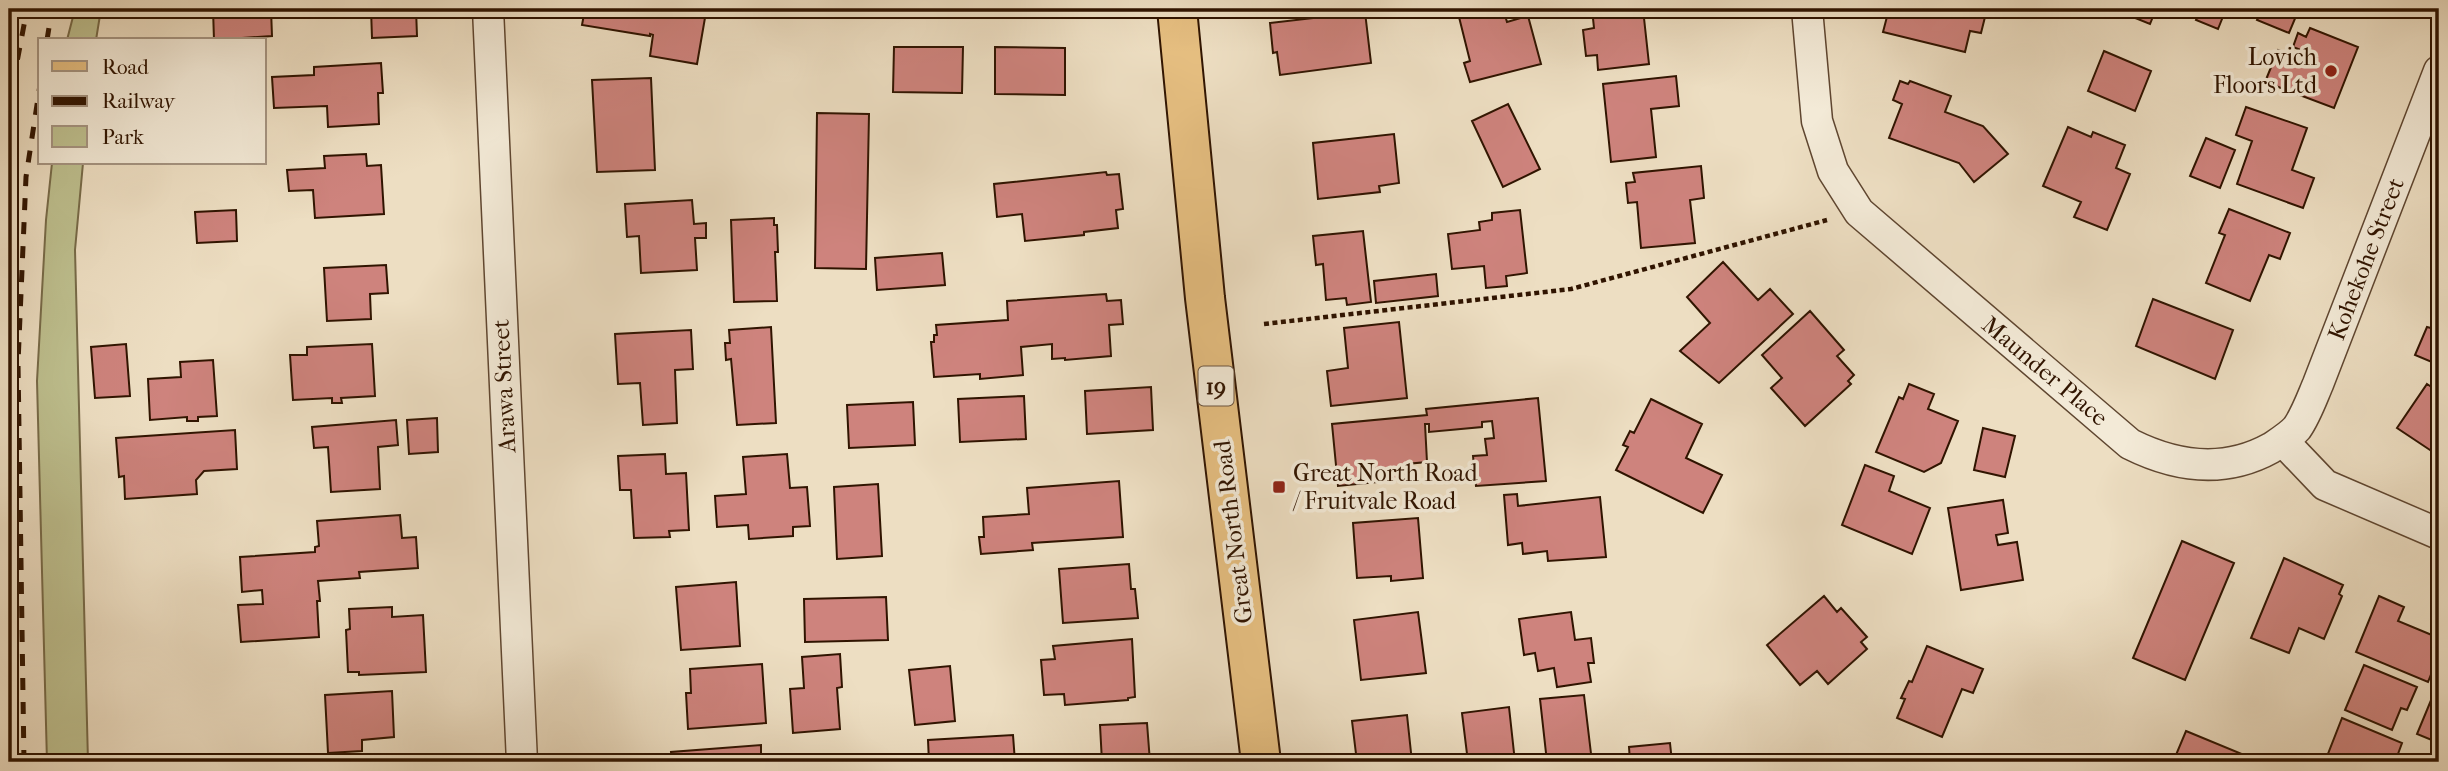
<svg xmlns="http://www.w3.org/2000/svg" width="2448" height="771" viewBox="0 0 2448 771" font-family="'IM FELL French Canon',serif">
  <rect width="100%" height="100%" fill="#eddec2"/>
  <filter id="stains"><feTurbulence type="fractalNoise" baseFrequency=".00286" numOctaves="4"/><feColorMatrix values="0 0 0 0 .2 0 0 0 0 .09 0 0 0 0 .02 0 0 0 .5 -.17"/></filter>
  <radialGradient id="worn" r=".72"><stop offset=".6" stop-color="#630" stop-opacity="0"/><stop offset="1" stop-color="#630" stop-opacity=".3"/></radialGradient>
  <path fill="#bec08f" stroke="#776a48" stroke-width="2" d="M75 9H101L96 40H67Z
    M52 163H83L75 250 88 762H47L37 381 46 220Z"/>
  <path fill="#ce837d" stroke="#301400" stroke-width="2" d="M213 9H271L272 36 214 40Z
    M371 9H416L417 36 372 38Z
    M581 9H687L706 12 697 64 650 56 653 35 650 34V36L582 25 585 9Z
    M1457 9H1503L1507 22 1528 16 1541 64 1470 82 1464 63 1470 61Z
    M1592 9H1643L1649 64 1598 70 1597 55 1586 56 1583 30 1594 28Z
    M1889 9H1987L1981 33 1970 31 1965 52 1883 32Z
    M2113 9H2156L2150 24Z
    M2201 9H2226L2218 29 2196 20Z
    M2262 9H2299L2289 33 2257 20Z
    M1365 12 1371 63 1280 75 1277 52 1273 53 1270 23Z
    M2310 28 2358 47 2334 108 2265 82 2278 50 2298 58 2301 50 2293 47 2298 33 2306 37Z
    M894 47H963L962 93 893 92Z
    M995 47 1065 48V95L995 94Z
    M2104 51 2151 71 2135 111 2088 91Z
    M381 63 383 93H378L379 124 328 127 327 106 274 108 272 77 314 75V67Z
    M1676 76 1679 106 1651 109 1656 157 1611 162 1603 84Z
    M651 78 655 170 597 172 592 80Z
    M1900 81 1908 84 1910 81 1951 96 1945 112 1983 126 2008 154 1974 182 1959 163 1889 138 1902 104 1893 100Z
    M1508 104 1540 169 1503 187 1472 121Z
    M2246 107 2307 128 2292 170 2314 178 2303 208 2237 184 2252 141 2236 135Z
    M817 113 869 114 866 269 815 268Z
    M2068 127 2091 137 2093 132 2125 145 2116 168 2130 174 2107 230 2074 217 2081 202 2043 186Z
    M1394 134 1399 183 1379 186 1380 192 1318 199 1313 143Z
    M2206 138 2235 150 2220 188 2190 176Z
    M366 154 367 166 381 165 384 214 315 218 313 190 289 191 287 170 325 168 324 156Z
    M1701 166 1704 198 1690 200 1695 243 1641 248 1637 202 1628 203 1626 183 1635 182 1633 173Z
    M1106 172 1107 175 1119 174 1123 209 1116 210 1118 228 1084 232V235L1025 241 1022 214 997 217 994 184Z
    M692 200 694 224 706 223V238H695L697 270 641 273 639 236 627 237 625 204Z
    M2229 209 2290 233 2280 259 2269 255 2250 301 2206 283 2225 235 2219 233Z
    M236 210 237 241 197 243 195 212Z
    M1520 210 1527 273 1506 276 1507 286 1486 288 1484 266 1452 269 1448 234 1480 230 1479 222 1492 220V213Z
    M774 218V225H777L778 252H775L777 301 734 302 731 220Z
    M1363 231 1371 302 1347 305 1346 298 1326 300 1323 264 1316 265 1313 236Z
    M942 253 945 285 877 290 875 258Z
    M1723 262 1758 300 1770 289 1793 314 1719 383 1680 351 1710 323 1687 297Z
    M386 265 388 293 370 294 371 319 327 321 324 268Z
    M1436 274 1438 296 1376 303 1374 281Z
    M1106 294 1107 301 1121 300 1123 324 1109 325 1111 356 1065 360V358L1052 359V344L1021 347 1023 375 980 379V374L934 377 931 342H934V335H937L936 325 1008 320 1007 301Z
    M2153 299 2233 330 2215 379 2136 346Z
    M1810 311 1844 350 1837 356 1854 375 1848 381 1851 384 1805 426 1771 388 1782 378 1762 355Z
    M1399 322 1407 398 1331 406 1327 371 1348 368 1344 328Z
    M771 327 776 423 737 425 731 359 726 360 725 343H730L729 330Z
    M2427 327 2439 330V365L2415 355Z
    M691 330 693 369 675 370 677 423 643 425 640 383 618 384 615 334Z
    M126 344 130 396 95 398 91 347Z
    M372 344 375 396 341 398 342 403H332V398L293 400 290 355H307V347Z
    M213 360 217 416 198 417V421H187V417L150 420 148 379 181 377 180 362Z
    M1909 384 1934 394 1928 409 1958 421 1941 463 1924 472 1876 452 1899 397 1903 399Z
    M2427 384 2439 392V456L2397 428Z
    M1151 387 1153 430 1087 434 1085 391Z
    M1024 396 1026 439 960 442 958 399Z
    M1538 398 1546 481 1476 486 1473 456 1487 455 1485 439 1494 438 1492 421 1482 422V427L1429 432V424H1425L1427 462 1406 464 1407 479 1338 486 1332 424 1427 415 1426 409Z
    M1651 399 1702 424 1686 458 1722 475 1703 513 1616 470 1628 447 1623 445 1630 431 1634 433Z
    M913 402 915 445 849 448 847 405Z
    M437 418 438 452 409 454 407 420Z
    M396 420 398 445 378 447 380 489 331 492 328 447 314 448 312 427Z
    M1983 428 2015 436 2005 477 1974 470Z
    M235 430 237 469 204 471 196 480 197 494 125 499 124 476 119 477 116 438Z
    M665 454 666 474 686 473 689 530 669 531 670 537 634 538 631 490H620L618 456Z
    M787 454 790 488 807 487 810 526 793 527V536L749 539 748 525 717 527 715 496 746 494 743 457Z
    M1865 465 1894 476 1889 491 1930 508 1912 554 1842 525Z
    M1119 481 1123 537 1032 543 1033 550 981 554 979 537H984L983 517 1029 514 1027 488Z
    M878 484 882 556 837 559 834 487Z
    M1517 494 1518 506 1600 497 1606 557 1548 561 1547 551 1523 554 1522 543 1508 545 1504 495Z
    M2003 500 2008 533 1996 535 1998 545 2017 542 2023 580 1961 590 1948 508Z
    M400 515 402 538 416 537 418 568 359 572 360 578 318 581 320 601H317L319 637 241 642 238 605 263 604 262 590 242 592 240 557 315 552V547L319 546 317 521Z
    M1418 518 1423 578 1391 581V576L1357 578 1353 523Z
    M2182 541 2234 563 2185 680 2133 658Z
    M2284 558 2343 585 2339 594 2342 596 2324 639 2299 628 2289 653 2251 638Z
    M1129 564 1131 589H1135L1138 618 1063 623 1059 569Z
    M736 582 740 646 681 650 676 587Z
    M1824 596 1837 612 1841 608 1867 637 1861 642 1867 649 1828 684 1817 671 1800 685 1767 645Z
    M2379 596 2404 607 2398 621 2439 638V654L2428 682 2356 652Z
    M886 597 888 640 805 642 804 599Z
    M392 607V617L423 615 426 672 359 675V672H348L346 630 350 629 349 609Z
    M1418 612 1426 673 1361 680 1354 620Z
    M1571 612 1575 640 1591 638 1594 663H1588L1591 682 1557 687 1554 668 1538 671 1535 653 1524 655 1519 619Z
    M1132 639 1135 697 1128 698V700L1065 705 1064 694 1044 695 1041 660 1055 659 1053 646Z
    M1927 646 1983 669 1973 693 1962 689 1942 737 1897 718 1905 699 1901 698 1909 681 1912 682Z
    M840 654 842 687 837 688 840 729 793 733 790 689 804 688 802 657Z
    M762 664 766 723 688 729 686 693H691L690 669Z
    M2364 665 2417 687 2407 710 2401 708 2392 730 2345 710Z
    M950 666 955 721 915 725 909 670Z
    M2439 681V743L2417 734Z
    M392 691 394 737 362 740V751L328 753 325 695Z
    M1584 695 1592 762H1547L1540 699Z
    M1509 707 1515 762H1468L1462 713Z
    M1407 715 1412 762H1357L1352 721Z
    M2342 718 2402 743 2395 762 2379 760 2378 762H2334L2326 759Z
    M1147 723 1150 762H1102L1100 725Z
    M2186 731 2254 759 2253 762H2173Z
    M1013 735 1015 762H929L928 740Z
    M1670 743 1672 762H1630L1629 747Z
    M761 745V762H672L671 752Z"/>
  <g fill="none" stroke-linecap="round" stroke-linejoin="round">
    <g stroke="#5f4630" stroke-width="33">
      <path id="street" d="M488 9 522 762
        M1807 9 1817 121 1833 171 1859 212 2130 444C2176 467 2224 474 2271 448 2280 442 2290 436 2297 428 2306 415 2312 398 2318 384L2439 71
        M2283 441 2325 485 2439 534"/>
    </g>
    <g stroke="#301400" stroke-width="42">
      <path id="primary" d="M1177 9 1205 298 1261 762"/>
    </g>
    <path stroke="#301400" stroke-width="4.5" stroke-dasharray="5 3.5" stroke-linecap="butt" d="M1264 324 1571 289 1827 220"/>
    <use href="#street" stroke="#f3ead7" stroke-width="30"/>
    <use href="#primary" stroke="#e6bf81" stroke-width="38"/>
    <path stroke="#301400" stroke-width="5" stroke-dasharray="12 12" stroke-linecap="butt" d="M47 40 52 9
      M9 131 14 78 27 9
      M24 762 18 363 26 177 40 85"/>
  </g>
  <g fill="#8f2418" stroke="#f3ead7" stroke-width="2.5">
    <circle cx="2331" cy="71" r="7"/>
    <rect x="1272" y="480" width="14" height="14" rx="3.5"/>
  </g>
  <g text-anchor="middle" stroke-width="7" stroke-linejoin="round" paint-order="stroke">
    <rect fill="#f3ead7" stroke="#6a5440" stroke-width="2" x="1198.5" y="366.5" width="35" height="39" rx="5"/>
    <g font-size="23" font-weight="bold" fill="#301400">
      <text x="1216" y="394">19</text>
    </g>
    <g font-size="24" fill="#301400" stroke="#f3ead7" text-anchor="end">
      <text x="2317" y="65">Lovich<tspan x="2317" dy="28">Floors Ltd</tspan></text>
      <text x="1293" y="481" text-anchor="start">Great North Road<tspan x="1293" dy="28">/ Fruitvale Road</tspan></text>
    </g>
    <g font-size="24" fill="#301400" stroke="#f3ead7">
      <text transform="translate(2366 259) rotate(-69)" y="8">Kohekohe Street</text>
      <text transform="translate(2045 371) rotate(40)" y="8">Maunder Place</text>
      <text transform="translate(504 386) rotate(-93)" y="8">Arawa Street</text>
      <text transform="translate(1233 532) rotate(-97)" y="8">Great North Road</text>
    </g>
  </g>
  <rect width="2448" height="771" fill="none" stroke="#eddec2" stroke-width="35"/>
  <rect x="10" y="10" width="2427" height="750" fill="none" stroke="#301400" stroke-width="3.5"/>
  <rect x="18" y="18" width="2413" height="736" fill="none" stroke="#301400" stroke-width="2"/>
  <rect x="38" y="38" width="228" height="126" fill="#f3ead7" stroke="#a59481" stroke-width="2"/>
  <rect x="52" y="61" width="35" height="10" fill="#e6bf81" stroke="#a59481" stroke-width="2"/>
  <text x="102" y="74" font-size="21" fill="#301400">Road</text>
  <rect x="52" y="96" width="35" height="10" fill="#301400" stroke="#a59481" stroke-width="2"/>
  <text x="102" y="108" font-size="21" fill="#301400">Railway</text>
  <rect x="52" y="126" width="35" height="21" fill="#bec08f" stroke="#a59481" stroke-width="2"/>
  <text x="102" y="144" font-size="21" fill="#301400">Park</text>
  <rect width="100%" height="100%" filter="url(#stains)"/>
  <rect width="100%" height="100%" fill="url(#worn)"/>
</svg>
